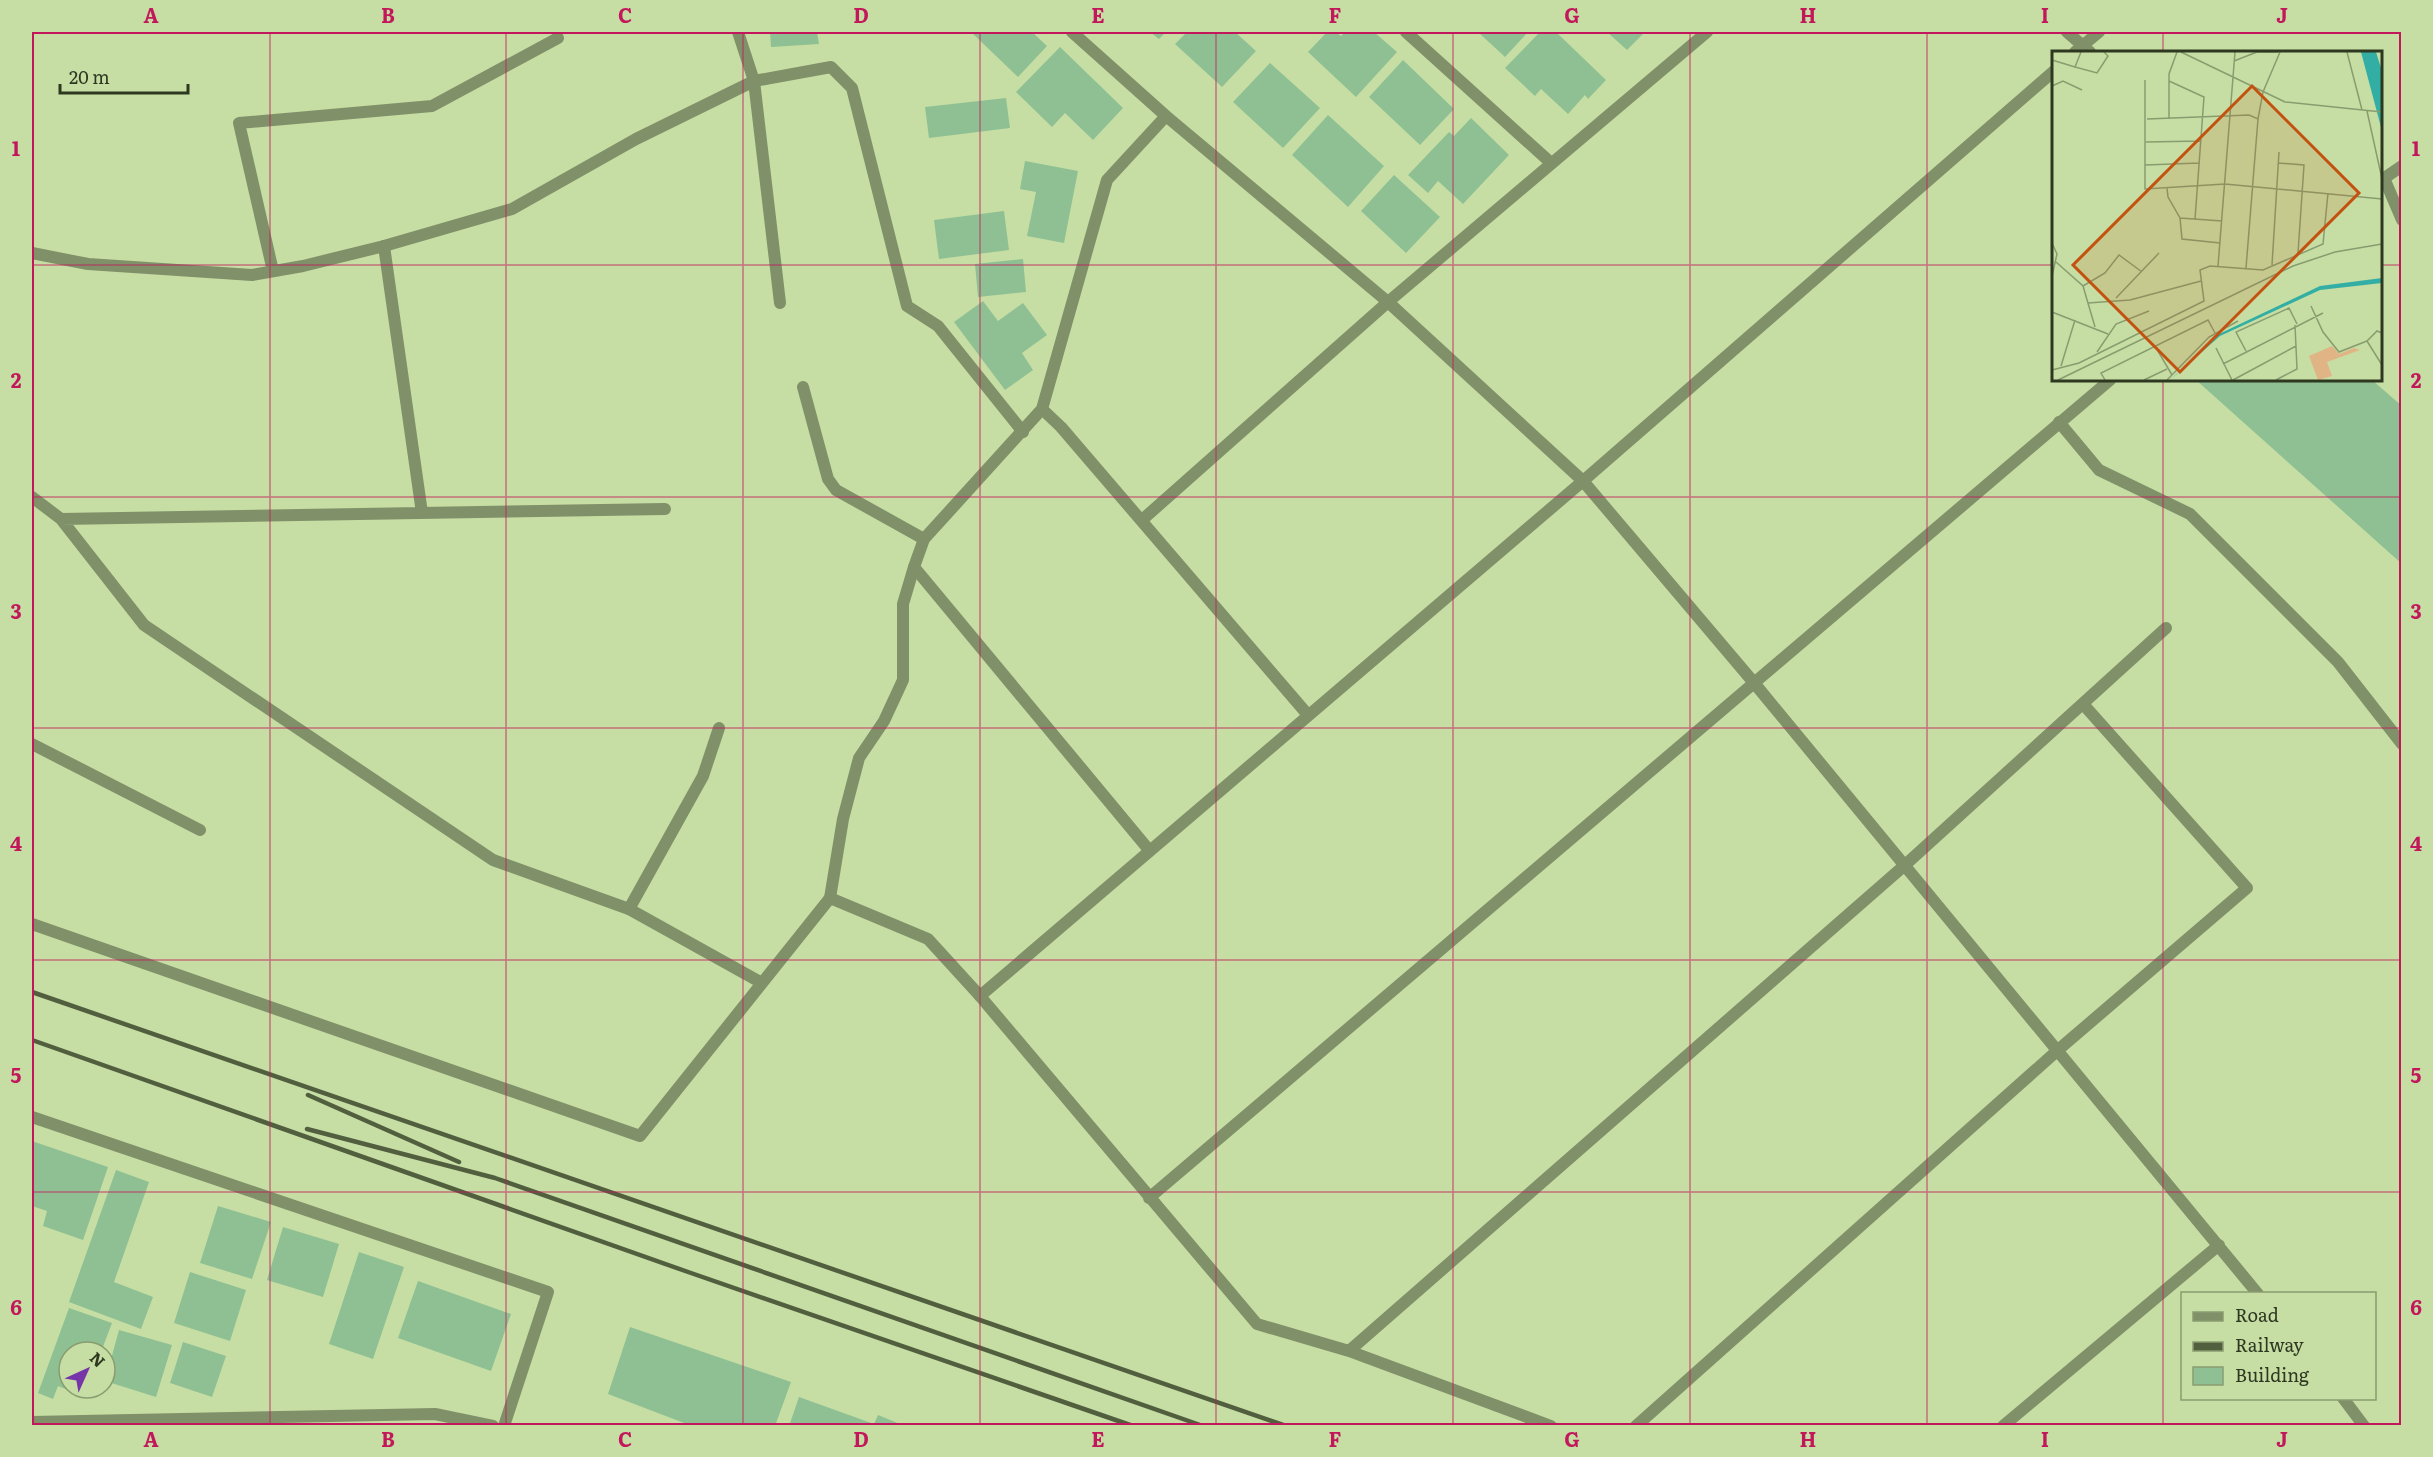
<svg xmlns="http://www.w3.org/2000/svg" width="2433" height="1457" viewBox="0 0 2433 1457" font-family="Literata,serif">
  <rect width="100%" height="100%" fill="#c6dea4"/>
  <path fill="#8fc093" d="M770 32H817L819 44 771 47Z
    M971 32H1032L1047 46 1018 77Z
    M1150 32H1166L1159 39Z
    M1187 32H1235L1256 51 1222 87 1175 44Z
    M1327 32H1336L1341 36 1345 32H1374L1397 52 1356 97 1308 52Z
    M1478 32H1528L1505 57Z
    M1540 32H1556L1606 80 1588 99 1585 95 1568 114 1541 89 1535 96 1505 68Z
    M1607 32H1645L1627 50Z
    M1060 47 1123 108 1093 140 1065 113 1052 127 1016 92Z
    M1403 60 1454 109 1420 145 1369 97Z
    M1270 63 1320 108 1283 148 1233 102Z
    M1006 98 1010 128 929 138 925 107Z
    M1328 115 1384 166 1348 207 1292 155Z
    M1471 118 1509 155 1463 204 1438 181 1428 193 1408 175 1449 132 1454 136Z
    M1025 161 1078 171 1064 243 1027 236 1036 192 1020 189Z
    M1394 175 1440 217 1406 253 1361 211Z
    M1004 211 1009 250 939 259 934 220Z
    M1023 259 1026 292 978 297 975 264Z
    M983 301 998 321 1023 303 1047 335 1022 353 1033 370 1005 390 954 322Z
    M2196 380H2372L2402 406V564Z
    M32 1141 108 1167 83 1240 43 1226 47 1211 32 1206Z
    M116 1170 149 1182 114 1282 153 1297 141 1329 69 1302Z
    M218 1206 271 1222 252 1279 200 1263Z
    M283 1227 339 1244 323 1297 267 1280Z
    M359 1252 404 1267 373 1359 329 1344Z
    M190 1272 246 1290 230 1341 174 1323Z
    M418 1281 511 1314 491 1371 398 1338Z
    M69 1308 112 1323 101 1352H69V1388H89L86 1397 58 1386 53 1399 38 1393Z
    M630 1327 791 1382 775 1426H692L608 1394Z
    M119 1330 172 1345 156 1397 105 1381Z
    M183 1342 226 1356 212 1397 170 1383Z
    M799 1397 874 1424 878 1415 905 1426H789Z"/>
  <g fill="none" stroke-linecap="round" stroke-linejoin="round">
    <path stroke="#809169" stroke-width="12" d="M738 32 754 81 780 303
      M2384 178 2402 220
      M384 246 512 209 636 139 754 81 831 67 852 88 907 306 938 326 1023 432
      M273 271 239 123 432 106 558 38
      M803 387 828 479 836 490 924 539
      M2059 422 2099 470 2190 514 2338 662 2402 744
      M830 898 843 819 859 758 884 721 903 680V604L914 567
      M629 909 703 776 719 728"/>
    <path stroke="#809169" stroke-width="12" d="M1072 32 1166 116 1388 302 1583 481 1755 684 2258 1294
      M1406 32 1550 162
      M2067 32 2090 52
      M2380 181 2402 166
      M32 253 88 264 252 275 303 266 384 246 422 513
      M1042 409 1061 427 1308 715
      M32 497 61 519 144 625 493 860 629 909 762 983
      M61 519 665 509
      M1142 520 1388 302 1707 32
      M32 744 200 830
      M1149 850 914 567 924 539 1042 409 1107 180 1166 116
      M32 924 640 1136 830 898 928 939 980 996 1257 1324 1349 1351 1551 1426
      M32 1117 548 1292 504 1426
      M1149 1198 2110 380
      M1349 1351 1905 865 2166 628
      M2343 1398 2364 1426
      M32 1422 435 1414 493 1426
      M1636 1426 2058 1050 2247 888 2083 704
      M2003 1426 2219 1245"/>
    <path stroke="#809169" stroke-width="12" d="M2075 52 2099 32
      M980 996 1583 481 2054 71"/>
    <path stroke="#525f3f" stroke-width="4.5" d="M32 992 1286 1426
      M32 1040 691 1273 1133 1426
      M308 1095 459 1162
      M307 1129 495 1178 1203 1426"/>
  </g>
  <path fill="none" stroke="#c2185b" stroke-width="1.5" stroke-opacity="0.55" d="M270 32V1426M506 32V1426M743 32V1426M980 32V1426M1216 32V1426M1453 32V1426M1690 32V1426M1927 32V1426M2163 32V52M32 265H2054M2380 265H2402M2163 380V1426M32 497H2402M32 728H2402M32 960H2402M32 1192H2402"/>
  <g transform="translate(2052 51)">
    <rect width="330" height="330" fill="#c6dea4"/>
    <path d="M280 295 287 303 302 297 308 299 275 311 280 325 266 329 257 305Z" fill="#e1b486"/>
    <path d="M309 1H324L330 20V80ZM330 227V232L268 239 168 285 118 329 167 283 268 235Z" fill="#33aea4"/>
    <path fill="none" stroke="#899c6f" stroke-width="1.5" d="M29 1 23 16 45 22 56 5 52 1M129 1 233 51 330 61M204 1H226M295 1 310 59M0 9 23 16M182 10 205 1M93 29V138L173 133 330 148M117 30 152 46 143 168M0 35 11 30 30 39M315 60 330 128M117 67V23L125 1M95 68 197 64 206 68 211 41 228 1M94 91 149 90M226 112 252 114 246 202M93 114 147 112M115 137 116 146 128 167 130 188 168 192M128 167 170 170M0 192 5 203 0 225M4 211 31 235 43 276M220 214 227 101M166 215 183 1M194 217 206 68M31 235 53 222 67 204 90 221M64 247 107 202M36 252 78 249 149 230M259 255 271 281 287 301 315 290 330 314M0 261 56 283M315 290 325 280 330 282M103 295 120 324M164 297 180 329M194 300 184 281 237 257 245 273M45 301 64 273 97 260M171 313 271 262M9 315 23 269M0 319 27 312 152 250 148 219 158 215 211 219 271 193 276 142M6 329 241 215 283 201 330 193M53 329 49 322 156 269 163 282M92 329 115 318M115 329 157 286 186 270M181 329 244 295M224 329 245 318 243 274"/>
    <path fill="#c35210" fill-opacity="0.15" stroke="#c35210" stroke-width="3" d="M200 35 307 142 128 321 21 214Z"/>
    <rect width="330" height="330" fill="none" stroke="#2e3820" stroke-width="3"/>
  </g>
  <rect width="2433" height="1457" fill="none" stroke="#c6dea4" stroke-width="66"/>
  <rect x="2181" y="1292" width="195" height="108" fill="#c6dea4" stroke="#899c6f" stroke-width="1.5"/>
  <rect x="2193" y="1312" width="30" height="9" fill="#809169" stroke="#899c6f" stroke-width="1.5"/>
  <text x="2235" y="1322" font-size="18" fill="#2e3820">Road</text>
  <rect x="2193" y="1342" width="30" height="9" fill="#525f3f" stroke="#899c6f" stroke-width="1.5"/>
  <text x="2235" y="1352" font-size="18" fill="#2e3820">Railway</text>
  <rect x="2193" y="1367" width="30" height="18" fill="#8fc093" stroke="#899c6f" stroke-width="1.5"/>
  <text x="2235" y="1382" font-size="18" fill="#2e3820">Building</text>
  <g transform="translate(87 1370) rotate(45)"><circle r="28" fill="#c6dea4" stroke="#899c6f" stroke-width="1.5"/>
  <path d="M0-4.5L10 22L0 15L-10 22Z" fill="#7735aa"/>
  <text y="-9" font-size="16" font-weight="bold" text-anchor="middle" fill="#2e3820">N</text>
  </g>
  <path d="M60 84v9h128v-9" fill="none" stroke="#2e3820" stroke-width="3"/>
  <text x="69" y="84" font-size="18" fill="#2e3820" stroke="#c6dea4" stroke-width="4.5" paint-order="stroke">20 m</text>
  <rect x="33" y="33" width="2367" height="1391" fill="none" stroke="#c2185b" stroke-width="2"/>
  <g font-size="20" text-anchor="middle" font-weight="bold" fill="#c2185b">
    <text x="151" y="23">A</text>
    <text x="388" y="23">B</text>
    <text x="625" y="23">C</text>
    <text x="861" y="23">D</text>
    <text x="1098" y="23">E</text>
    <text x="1335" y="23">F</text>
    <text x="1572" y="23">G</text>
    <text x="1808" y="23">H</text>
    <text x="2045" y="23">I</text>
    <text x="2282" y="23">J</text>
    <text x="16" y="156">1</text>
    <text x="2416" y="156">1</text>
    <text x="16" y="388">2</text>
    <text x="2416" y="388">2</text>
    <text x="16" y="619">3</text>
    <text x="2416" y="619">3</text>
    <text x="16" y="851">4</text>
    <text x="2416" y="851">4</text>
    <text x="16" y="1083">5</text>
    <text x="2416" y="1083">5</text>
    <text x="16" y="1315">6</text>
    <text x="2416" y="1315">6</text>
    <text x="151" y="1447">A</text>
    <text x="388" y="1447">B</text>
    <text x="625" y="1447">C</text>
    <text x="861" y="1447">D</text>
    <text x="1098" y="1447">E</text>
    <text x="1335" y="1447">F</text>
    <text x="1572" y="1447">G</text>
    <text x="1808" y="1447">H</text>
    <text x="2045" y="1447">I</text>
    <text x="2282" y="1447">J</text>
  </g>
</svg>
